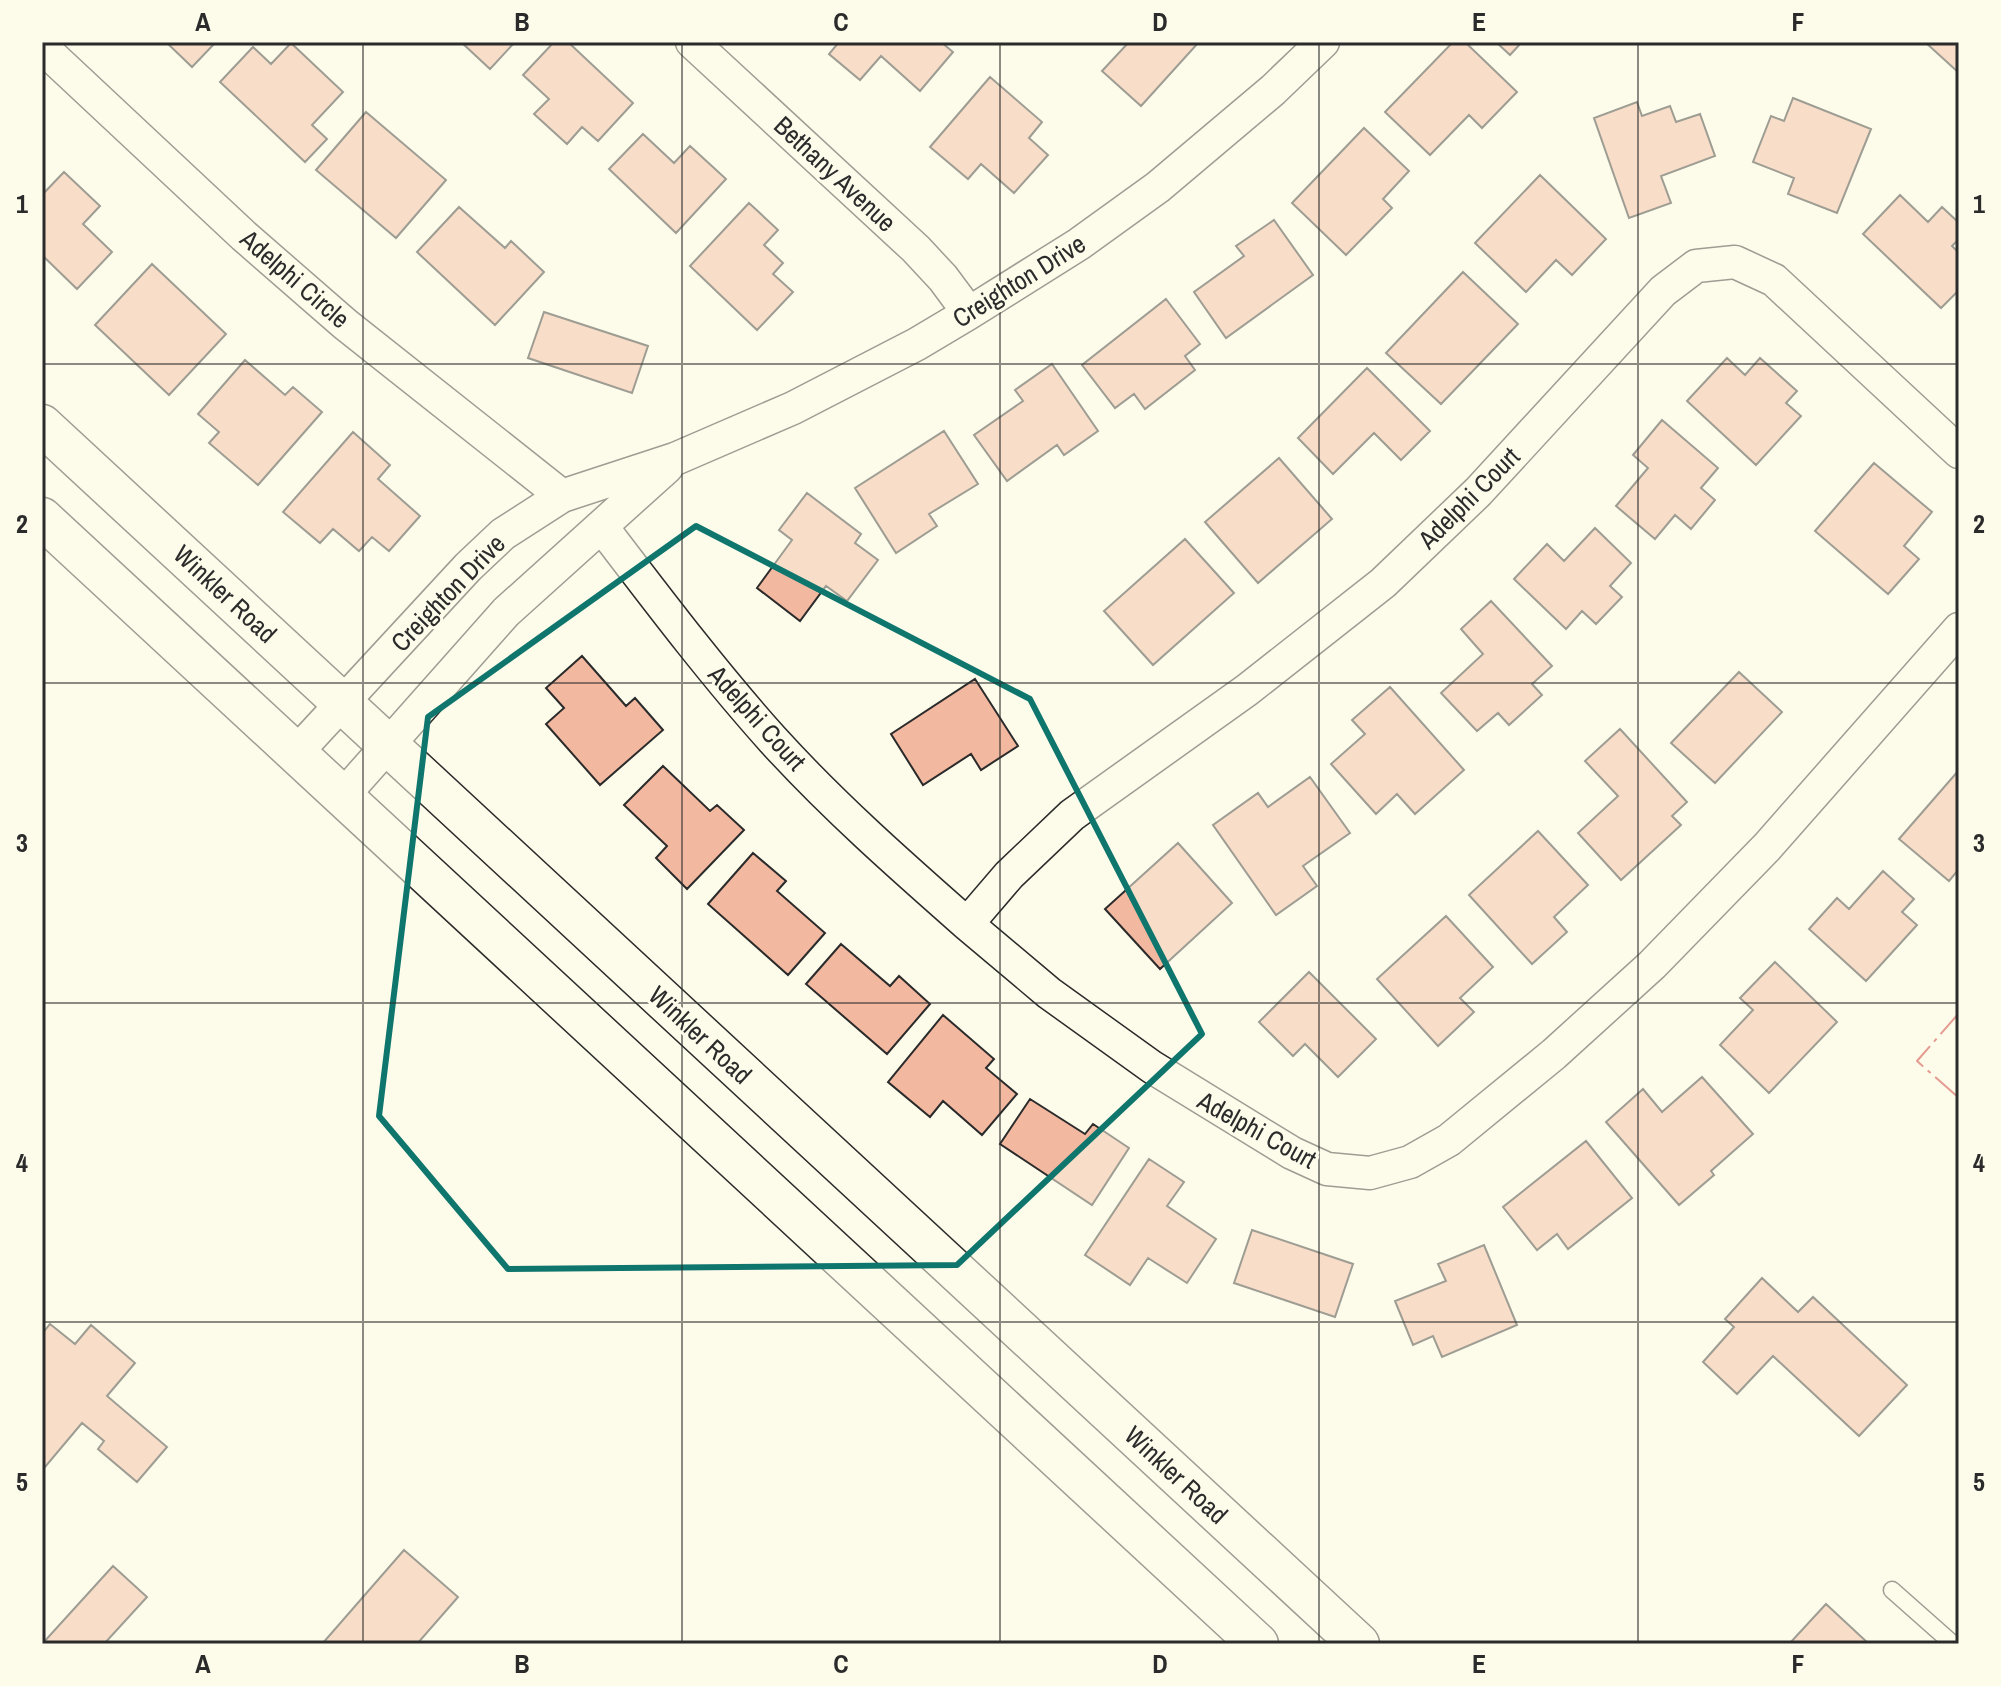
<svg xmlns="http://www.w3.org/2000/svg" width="2001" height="1686" viewBox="0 0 2001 1686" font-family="'Archivo Narrow',sans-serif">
  <rect width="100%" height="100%" fill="#fdfbea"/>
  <path fill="#f2b8a0" stroke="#2b2b2b" stroke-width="2" d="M166 42H216L192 67Z
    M461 42H515L490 69Z
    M554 42H568L633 103 598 141 582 127 567 144 534 114 549 99 523 75Z
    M839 42H941L953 52 920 91 881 56 860 80 829 54Z
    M1129 42H1199L1141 106 1102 71Z
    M1453 42H1465L1517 92 1482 128 1469 115 1430 155 1385 112Z
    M1496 42H1522L1510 55Z
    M1925 42H1959V73Z
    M291 43 343 92 312 125 327 139 305 162 220 82 253 47 271 64Z
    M990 77 1042 122 1029 138 1048 155 1014 193 981 164 968 179 930 147Z
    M1793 98 1871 129 1837 213 1788 194 1794 178 1753 162 1771 116 1784 121Z
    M1637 102 1642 116 1670 106 1676 122 1700 114 1715 156 1661 176 1671 203 1629 218 1594 118Z
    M366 112 446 180 396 238 316 170Z
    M1364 128 1409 171 1383 199 1392 208 1346 255 1292 203Z
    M643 134 674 163 690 146 726 179 676 233 609 169Z
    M64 172 100 206 83 224 112 252 77 289 42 255V195Z
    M1540 175 1606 239 1572 275 1556 260 1526 292 1475 243Z
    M1900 195 1928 222 1942 207 1959 223V239L1952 246 1959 253V290L1941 308 1863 234Z
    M749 203 778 230 764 245 783 263 773 274 793 292 757 330 690 266Z
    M459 207 505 248 511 241 544 272 495 325 417 252Z
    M1274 220 1313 275 1226 338 1194 292 1244 256 1236 246Z
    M152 264 226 334 169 395 95 325Z
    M1463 272 1518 324 1441 404 1386 353Z
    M1166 299 1200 344 1185 356 1195 370 1145 409 1134 394 1115 408 1082 365Z
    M544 312 648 346 632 393 528 358Z
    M1727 358 1745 375 1760 358 1797 391 1786 403 1801 416 1756 465 1687 401Z
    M245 360 285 395 293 387 322 412 258 485 209 443 219 432 198 414Z
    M1052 364 1098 431 1064 455 1057 445 1007 481 974 435 1023 401 1015 390Z
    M1367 368 1430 431 1401 460 1374 433 1333 474 1298 438Z
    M1662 420 1718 468 1701 488 1715 500 1691 529 1675 515 1655 539 1616 506 1648 468 1633 455Z
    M944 431 978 484 929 514 937 526 896 553 855 488Z
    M353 432 390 465 378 479 420 516 389 551 372 537 359 551 333 529 320 543 283 512Z
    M1279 458 1332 519 1258 583 1205 522Z
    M1874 463 1932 512 1904 546 1919 559 1888 594 1815 531Z
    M807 493 861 534 855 543 878 560 847 601 826 586 800 621 757 588 792 540 779 530Z
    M1595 528 1631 563 1610 586 1622 597 1596 624 1582 611 1566 629 1514 579 1547 544 1564 561Z
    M1185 539 1234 593 1153 665 1104 611Z
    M1491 601 1552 666 1532 684 1542 695 1509 725 1498 713 1477 731 1441 693 1483 654 1461 629Z
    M582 656 626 706 635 698 663 730 600 785 546 724 564 708 546 688Z
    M1739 672 1782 712 1715 783 1671 743Z
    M975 679 1018 746 981 770 971 754 923 785 891 734Z
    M1390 687 1464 770 1415 814 1397 794 1376 814 1331 764 1365 734 1352 720Z
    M1620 729 1687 802 1672 816 1681 825 1621 880 1578 833 1618 796 1585 761Z
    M663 766 710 811 717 805 744 830 687 889 656 858 667 846 624 805Z
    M1959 770V869L1949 881 1899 839Z
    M1310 777 1350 833 1303 866 1317 886 1276 915 1213 825 1258 793 1268 807Z
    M1538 831 1588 885 1554 917 1567 932 1532 964 1469 895Z
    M1178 843 1232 903 1160 969 1105 909Z
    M753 853 786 881 777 891 825 933 788 975 708 904Z
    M1883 871 1914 899 1902 912 1917 925 1866 981 1809 929 1837 898 1849 909Z
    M1446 916 1493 967 1460 998 1474 1012 1438 1046 1377 979Z
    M841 944 890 986 899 976 930 1004 887 1054 806 984Z
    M1775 962 1837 1022 1769 1093 1720 1045 1753 1010 1740 998Z
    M1309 972 1376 1039 1338 1077 1305 1044 1293 1056 1259 1022Z
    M943 1015 994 1059 986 1068 1017 1094 982 1135 943 1101 930 1117 888 1082Z
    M1702 1077 1753 1134 1711 1171 1714 1175 1679 1205 1606 1122 1643 1089 1662 1112Z
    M1030 1099 1085 1134 1093 1124 1129 1148 1092 1205 1000 1144Z
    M1586 1141 1632 1198 1568 1249 1557 1234 1537 1250 1503 1207Z
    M1149 1159 1184 1182 1167 1206 1216 1239 1187 1283 1148 1258 1130 1285 1085 1255Z
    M1252 1230 1353 1264 1335 1317 1234 1283Z
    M1484 1245 1517 1325 1442 1357 1433 1336 1413 1345 1395 1301 1446 1281 1438 1264Z
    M1762 1278 1798 1312 1813 1297 1907 1385 1859 1436 1773 1356 1737 1394 1703 1362 1734 1327 1725 1319Z
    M50 1324 75 1344 91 1325 135 1363 107 1396 167 1447 137 1482 98 1449 104 1441 82 1423 45 1467 42 1464V1334Z
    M404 1550 458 1597 417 1644H322Z
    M113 1566 147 1597 104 1644H42Z
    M1826 1604 1869 1644H1789Z"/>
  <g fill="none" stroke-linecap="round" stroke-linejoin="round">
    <g stroke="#2b2b2b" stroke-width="19">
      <path id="service" d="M1892 1590 1953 1644"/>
    </g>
    <g stroke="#2b2b2b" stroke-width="35">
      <path id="minor" d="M692 42 916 249 943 278 969 313
        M42 47 244 236 345 324 562 496
        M1959 452 1774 280 1735 262 1696 266 1663 291 1478 492 1383 583 1247 690 1072 815 1009 875 967 924 1049 993 1152 1067 1292 1153 1327 1169 1370 1173 1410 1162 1449 1140 1554 1054 1652 965 1767 847 1959 629
        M602 527C657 599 712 672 773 740 833 806 900 865 967 924
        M296 753 468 567 503 534 562 496 675 459 793 408 917 344 969 313 1079 244 1158 187 1273 90 1323 42
        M342 797 506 612 667 467"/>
    </g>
    <g stroke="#2b2b2b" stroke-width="43">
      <path id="tertiary" d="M42 425 1359 1644
        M42 518 1258 1644"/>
    </g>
    <use href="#service" stroke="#fdfbea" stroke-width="16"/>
    <use href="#minor" stroke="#fdfbea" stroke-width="32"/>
    <use href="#tertiary" stroke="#fdfbea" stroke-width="40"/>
    <path stroke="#c62828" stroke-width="2" stroke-dasharray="28 6 4 6" stroke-linecap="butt" d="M1959 1013 1917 1061 1959 1098"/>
  </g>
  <path d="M0 0H2001V1686H0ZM696 526 1030 699 1202 1034 957 1265 508 1269 379 1116 428 717Z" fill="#fdfbea" fill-opacity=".55" fill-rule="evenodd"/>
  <path fill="none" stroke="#0f766e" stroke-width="6" stroke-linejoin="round" d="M696 526 1030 699 1202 1034 957 1265 508 1269 379 1116 428 717Z"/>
  <path fill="none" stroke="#2b2b2b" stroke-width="2" stroke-opacity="0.55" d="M363 42V1644M682 42V1644M1000 42V1644M1319 42V1644M1638 42V1644M42 364H1959M42 683H1959M42 1003H1959M42 1322H1959"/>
  <g text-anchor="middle" stroke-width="6" stroke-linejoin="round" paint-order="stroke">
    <g font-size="26" fill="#2b2b2b" stroke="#fdfbea">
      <text transform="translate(835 174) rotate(43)" y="9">Bethany Avenue</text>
      <text transform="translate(295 279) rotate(41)" y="9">Adelphi Circle</text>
      <text transform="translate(1019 281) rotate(-32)" y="9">Creighton Drive</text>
      <text transform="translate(1469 498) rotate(-45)" y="9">Adelphi Court</text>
      <text transform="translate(448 593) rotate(-46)" y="9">Creighton Drive</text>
      <text transform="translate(225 594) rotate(43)" y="9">Winkler Road</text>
      <text transform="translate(757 718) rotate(48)" y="9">Adelphi Court</text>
      <text transform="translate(700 1035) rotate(43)" y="9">Winkler Road</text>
      <text transform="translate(1257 1130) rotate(29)" y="9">Adelphi Court</text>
      <text transform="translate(1176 1475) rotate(43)" y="9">Winkler Road</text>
    </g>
  </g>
  <rect width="2001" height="1686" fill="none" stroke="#fdfbea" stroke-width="88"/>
  <rect x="44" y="44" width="1913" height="1598" fill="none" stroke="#2b2b2b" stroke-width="3"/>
  <g font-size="26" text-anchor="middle" font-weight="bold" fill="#2b2b2b">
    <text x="203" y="31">A</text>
    <text x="522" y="31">B</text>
    <text x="841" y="31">C</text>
    <text x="1160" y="31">D</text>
    <text x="1479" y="31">E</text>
    <text x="1798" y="31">F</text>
    <text x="22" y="213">1</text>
    <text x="1979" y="213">1</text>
    <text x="22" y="533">2</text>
    <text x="1979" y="533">2</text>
    <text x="22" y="852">3</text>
    <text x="1979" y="852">3</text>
    <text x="22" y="1172">4</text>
    <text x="1979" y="1172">4</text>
    <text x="22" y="1491">5</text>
    <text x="1979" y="1491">5</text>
    <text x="203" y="1673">A</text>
    <text x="522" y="1673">B</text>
    <text x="841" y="1673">C</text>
    <text x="1160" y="1673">D</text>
    <text x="1479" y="1673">E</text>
    <text x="1798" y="1673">F</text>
  </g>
</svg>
